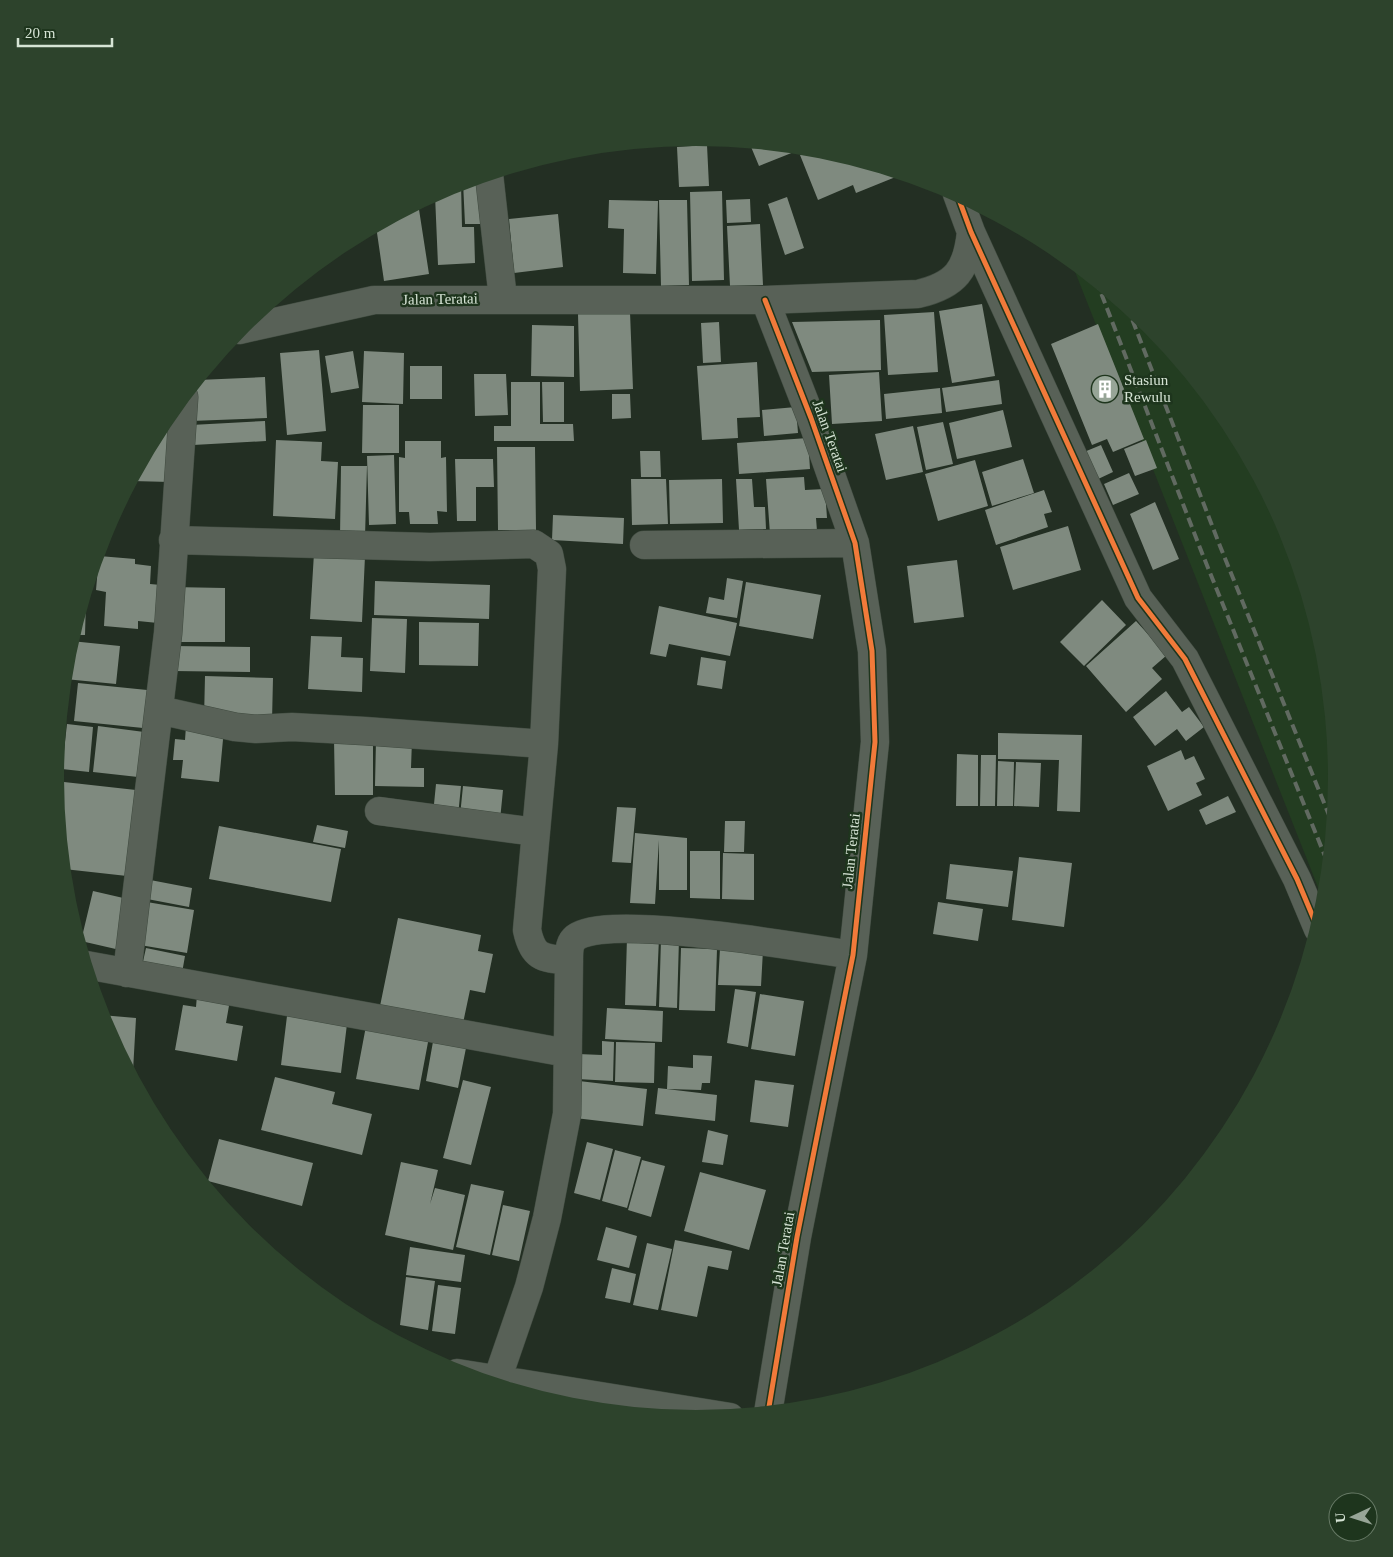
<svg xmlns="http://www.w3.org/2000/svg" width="1393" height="1557" viewBox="0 0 1393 1557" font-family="'Times New Roman',serif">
  <rect width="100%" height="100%" fill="#232f23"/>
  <path fill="#233d21" d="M1070 259 1150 325 1230 422 1289 533 1326 654 1338 779 1325 905Z"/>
  <path fill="#7f8a7f" d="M682 138V143L610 147V146Z
    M749 142 777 145 804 148 759 166Z
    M707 145 709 186 679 187 677 147Z
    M816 149H822L903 174 856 193 853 185 818 200 800 155Z
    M483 176 485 224H465L463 182Z
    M461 183 462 227H474L475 263 438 265 435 195Z
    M722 191 724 280 692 281 690 192Z
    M787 197 804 248 785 255 768 204Z
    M750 199 751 222 727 223 726 200Z
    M609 200 658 201 656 274 623 273 624 229 608 228Z
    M659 200H687L689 285 661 286Z
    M418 203 429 274 384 281 376 226Z
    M558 214 563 267 514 273 509 219Z
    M760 224 763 285 730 286 727 226Z
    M982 304 995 376 952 383 939 311Z
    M630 312 633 389 580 391 578 314Z
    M934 312 938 372 888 375 884 315Z
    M880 320 881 370 812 372 792 322Z
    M719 322 721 362 703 363 701 323Z
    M1098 324 1144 439 1113 452 1107 439 1092 445 1051 344Z
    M532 325 574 326V377L531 376Z
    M319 350 326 431 287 435 280 353Z
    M353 351 359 388 331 393 325 356Z
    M364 351 404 353 403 404 362 402Z
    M757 362 760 417 737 418 738 438 702 440 697 366Z
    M410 366H442V399H410Z
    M879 372 882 421 832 424 829 375Z
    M474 374H506L508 415 475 416Z
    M265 377 267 418 191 421 190 389 198 380Z
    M999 380 1002 404 946 412 942 388Z
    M511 382H540V424H573L574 441H494V426H511Z
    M542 382H564V422H543Z
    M940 388 942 413 886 419 884 394Z
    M612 394H630L631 418 612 419Z
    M363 405H399V453H362Z
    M796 407 798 433 764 436 762 410Z
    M1003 410 1012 447 957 459 949 423Z
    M164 421H172L170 482 132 481Z
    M265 421 266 441 193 445 191 425Z
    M943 422 953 464 926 470 917 427Z
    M913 426 923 472 886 480 875 434Z
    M808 438 810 469 739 474 737 443Z
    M276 440 322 442 321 461 338 462 335 519 273 516Z
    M1146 440 1157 468 1135 476 1124 449Z
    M405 441H441V458L446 457 447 512 437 511 438 524H410L409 512H399V457L405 458Z
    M1101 445 1113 472 1096 480 1084 452Z
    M497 447H535L536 530H498Z
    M640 451H660L661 477H641Z
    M394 455 396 524 369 525 367 456Z
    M455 459H493L494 487H476V521H457Z
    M1023 459 1034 493 992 506 982 472Z
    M975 460 988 506 938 521 925 474Z
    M341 466H367L365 537H340Z
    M1129 473 1139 494 1113 505 1104 484Z
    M804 477 805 490 825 489 827 518H816L817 531 770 534 766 479Z
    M631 479H666L668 524 632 525Z
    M722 479 723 523 670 524 669 480Z
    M736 479H752L754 507H765L766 529 739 530Z
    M1044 490 1052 512 1044 514 1048 527 996 545 985 510Z
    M1155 502 1179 559 1153 570 1130 514Z
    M553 515 624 518 623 544 552 540Z
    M1068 526 1081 570 1013 590 1000 547Z
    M314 553 365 556 362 622 310 619Z
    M99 556 135 559V564L151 566 150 584 161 585 158 623 138 621V629L104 626 106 592 96 590Z
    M957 560 964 617 914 623 907 566Z
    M727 578 743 581 737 618 706 613 709 597 724 600Z
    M375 581 490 585 489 619 374 615Z
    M746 582 821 595 813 639 739 626Z
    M172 587 225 588V642H173Z
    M84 600H86L85 635H73Z
    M1102 600 1126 625 1084 666 1060 642Z
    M659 606 737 623 730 656 669 644 666 657 650 654Z
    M372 618 407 619 405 673 370 671Z
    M1136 621 1167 655 1152 668 1162 679 1126 712 1086 666Z
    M419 622 479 623 478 666 419 665Z
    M311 636 342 637 341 657 363 658 362 692 308 689Z
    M71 641 120 646 116 684 65 679Z
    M173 646 250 647V672L173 671Z
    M701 657 726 661 722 689 697 685Z
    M205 676 273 678 272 721 204 719Z
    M78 683 157 691 153 729 74 721Z
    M1166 691 1182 712 1189 707 1204 727 1186 741 1177 729 1155 746 1133 717Z
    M67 724 93 727 89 772 62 769Z
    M98 726 152 733 147 778 93 772Z
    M186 726 224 729 219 782 181 778 183 760H173L175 739 185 740Z
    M998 733 1082 735 1080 812 1057 811 1059 760 998 759Z
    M334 739H373V795H335Z
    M376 740H412L411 768H424V787L375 786Z
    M1181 750 1185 760 1194 756 1205 779 1196 783 1202 795 1168 811 1147 766Z
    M957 754 978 755V806H956Z
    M981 755H996L995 806H980Z
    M998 761 1014 762 1013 806H997Z
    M1016 762 1041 763 1039 807 1014 806Z
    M55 781 136 790 127 876 64 869Z
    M436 784 461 786 458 816 433 814Z
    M463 786 503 790 500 820 460 816Z
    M1228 796 1236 812 1206 825 1199 810Z
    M617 807 636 808 631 863 612 862Z
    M725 821H745L744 852H724Z
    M317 825 348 831 345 848 313 842Z
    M219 826 341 849 331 902 209 879Z
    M635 833 687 838V890H659V840L655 904 630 903Z
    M690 851H720V899L690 898Z
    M723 853 754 854V900L722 899Z
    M1019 857 1072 863 1064 927 1012 920Z
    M950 864 1013 871 1008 907 946 899Z
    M145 879 192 888 189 907 142 898Z
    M93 891 132 900 120 950 81 941Z
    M141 901 194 910 187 953 134 944Z
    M938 902 983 909 978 941 933 934Z
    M398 918 481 935 478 951 493 954 485 993 470 990 462 1028 379 1011Z
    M627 938H659L656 1006 625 1005Z
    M661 939H679L677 1008 659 1007Z
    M146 948 185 956 182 973 142 966Z
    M681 948 717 949 715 1011 679 1010Z
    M720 948 763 950 761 986 718 985Z
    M735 989 756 992 748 1047 727 1043Z
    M760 994 804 1001 795 1056 751 1049Z
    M197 995 230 1000 226 1023 243 1026 237 1061 175 1050 183 1005 196 1007Z
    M607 1008 663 1011 662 1042 605 1039Z
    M101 1015 136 1018 133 1071 129 1070Z
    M287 1016 347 1024 341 1073 281 1065Z
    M366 1026 429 1037 419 1090 356 1079Z
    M434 1036 467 1043 458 1088 426 1081Z
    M602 1041 614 1042 613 1081 577 1079 578 1054 602 1055Z
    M616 1042 655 1043 654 1083 615 1082Z
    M693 1055 712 1056 710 1083H702L701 1090 667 1089 668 1066 693 1068Z
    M275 1077 335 1092 332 1104 372 1114 362 1155 261 1130Z
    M463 1080 491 1087 471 1165 443 1158Z
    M755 1080 794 1085 788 1127 750 1122Z
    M579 1081 647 1089 643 1126 575 1118Z
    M658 1088 717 1095 715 1121 655 1114Z
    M708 1130 728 1135 723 1165 702 1162Z
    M219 1139 313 1163 302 1206 208 1181Z
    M587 1142 613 1149 600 1200 574 1193Z
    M615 1150 641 1157 627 1208 602 1201Z
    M642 1160 665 1166 651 1217 628 1210Z
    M401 1162 438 1170 430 1204 435 1188 465 1195 453 1250 385 1235Z
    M700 1172 766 1190 749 1250 684 1231Z
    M471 1184 504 1191 490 1255 456 1247Z
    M503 1205 530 1211 519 1261 492 1255Z
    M606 1227 637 1236 629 1268 597 1260Z
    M675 1240 732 1251 728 1270 708 1266 697 1317 661 1310Z
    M647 1243 672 1249 658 1310 633 1305Z
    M410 1247 465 1255 461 1282 406 1275Z
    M612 1268 636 1274 630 1303 605 1298Z
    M406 1277 435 1281 428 1330 400 1325Z
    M438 1285 461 1288 455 1334 432 1331Z"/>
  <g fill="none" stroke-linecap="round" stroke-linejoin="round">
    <g stroke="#414c41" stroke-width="29">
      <path id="street" d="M489 174 503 299
        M957 194 971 232 1138 598 1185 659 1297 879 1318 929
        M765 300 811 418 855 543 872 651 875 742 853 955 797 1237 768 1413
        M239 330 374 300H765L918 294C956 285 967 270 971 232
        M173 540 430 547 534 544 549 554 552 569 544 744 527 930C533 958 542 958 569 961
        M644 545 855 543
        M159 710 235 727 256 729 292 727 365 731 544 744
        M379 811 536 832
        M86 965 567 1053
        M127 973 168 633 184 397
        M457 1373 730 1417
        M497 1380 529 1287 547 1218 567 1114 569 961C569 954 569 944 574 939 599 911 811 949 853 955"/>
    </g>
    <use href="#street" stroke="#586157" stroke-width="28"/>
    <path stroke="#616a61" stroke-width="4" stroke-dasharray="10 5" stroke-linecap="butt" d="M1096 280 1202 553 1329 866
      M1127 306 1220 546 1333 825"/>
    <g stroke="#1e351d" stroke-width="8">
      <path id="cycleway" d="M957 194 971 232 1138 598 1185 659 1297 879 1318 929
        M765 300 811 418 855 543 872 651 875 742 853 955 797 1237 768 1413"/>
    </g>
    <use href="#cycleway" stroke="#f17a3a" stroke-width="5"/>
  </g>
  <defs>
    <g id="building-disc" transform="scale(1.4375)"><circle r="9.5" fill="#97a597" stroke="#1e351d"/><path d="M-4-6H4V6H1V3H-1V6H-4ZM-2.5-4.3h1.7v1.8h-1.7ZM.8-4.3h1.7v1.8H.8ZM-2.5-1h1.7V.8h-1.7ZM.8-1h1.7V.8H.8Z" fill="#fff"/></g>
  </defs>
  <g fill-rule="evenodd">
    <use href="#building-disc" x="1105" y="389"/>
  </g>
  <g text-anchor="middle" stroke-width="5" stroke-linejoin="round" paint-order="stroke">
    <g font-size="15" fill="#d6e4d5" stroke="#1e351d">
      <text transform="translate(440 299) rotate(-1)" y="5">Jalan Teratai</text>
      <text transform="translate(830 436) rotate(70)" y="5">Jalan Teratai</text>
      <text transform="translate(851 851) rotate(-84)" y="5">Jalan Teratai</text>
      <text transform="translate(783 1249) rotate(-80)" y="5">Jalan Teratai</text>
    </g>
    <g font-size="15" fill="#d6e4d5" stroke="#1e351d" text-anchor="start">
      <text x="1124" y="385">Stasiun<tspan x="1124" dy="17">Rewulu</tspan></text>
    </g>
  </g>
  <path d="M0 0H1393V1557H0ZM64 778a632 632 0 1 1 1264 0a632 632 0 1 1-1264 0Z" fill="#2d432c" fill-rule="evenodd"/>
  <g transform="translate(1353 1517) rotate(266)"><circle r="24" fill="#1e351d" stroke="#687b67"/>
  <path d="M0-4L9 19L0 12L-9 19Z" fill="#97a597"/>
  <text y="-8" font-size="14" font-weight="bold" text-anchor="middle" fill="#d6e4d5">U</text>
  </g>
  <path d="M18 38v8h94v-8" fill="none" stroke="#d6e4d5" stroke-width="2.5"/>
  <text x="25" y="38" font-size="15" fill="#d6e4d5" stroke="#1e351d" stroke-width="4" paint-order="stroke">20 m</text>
</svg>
